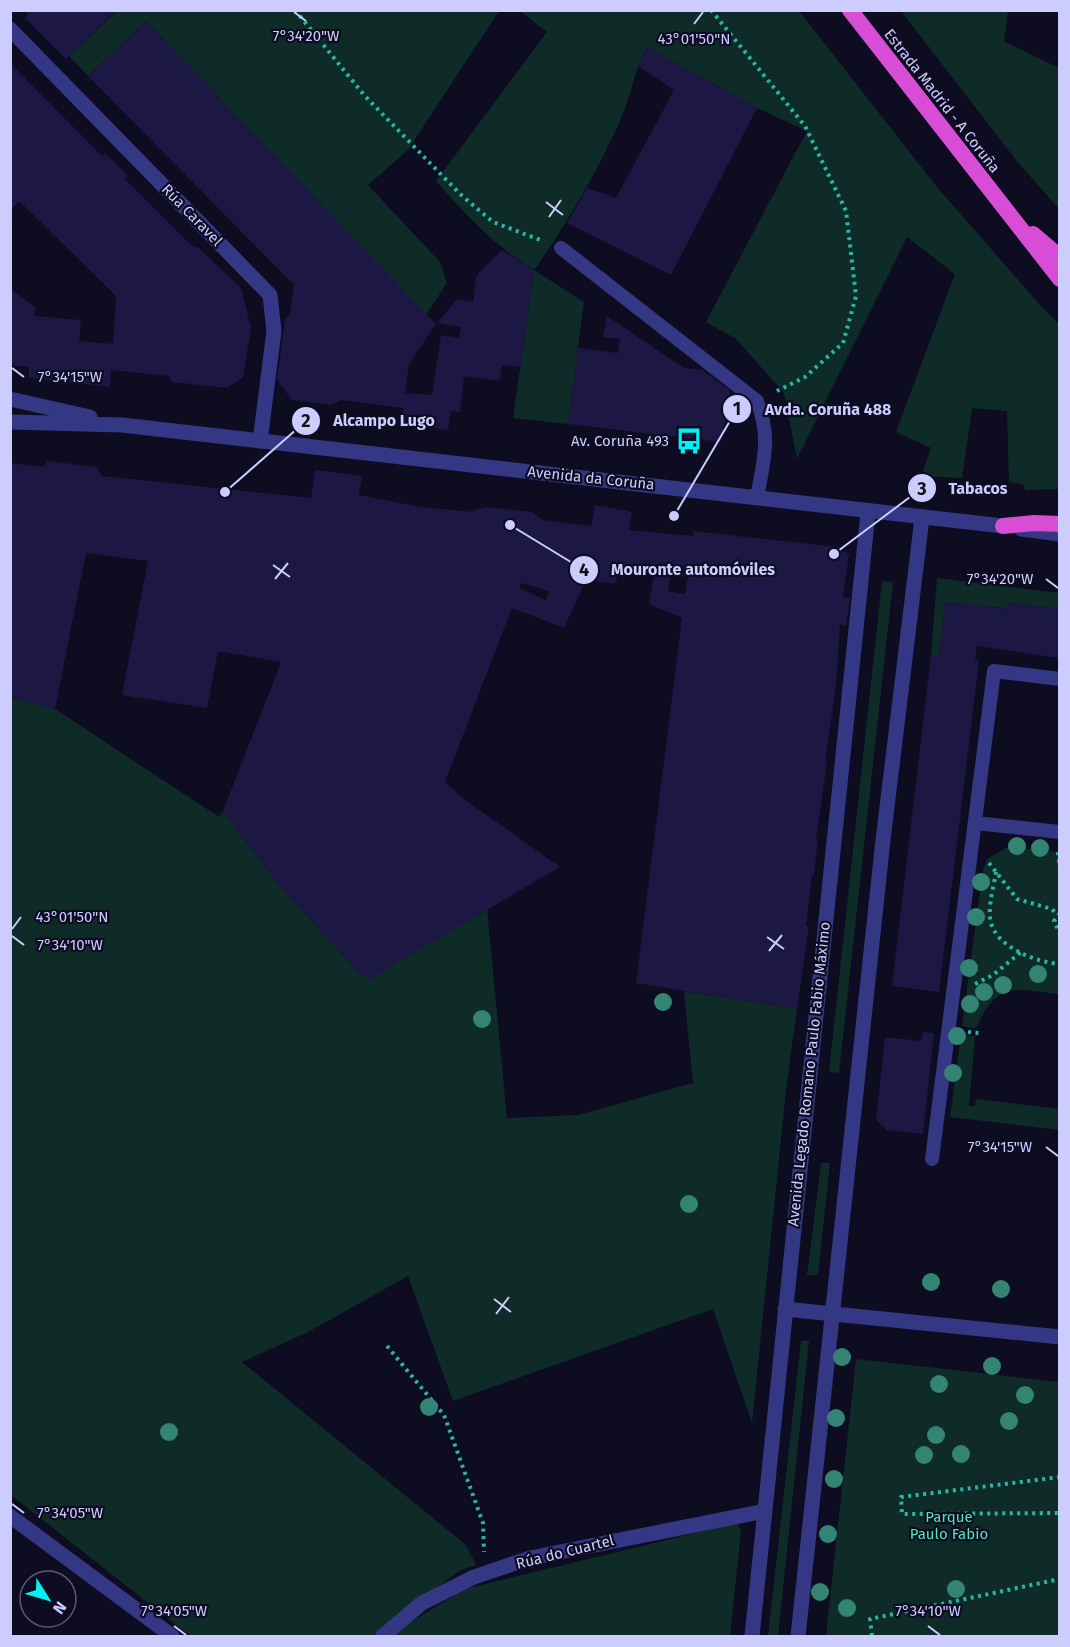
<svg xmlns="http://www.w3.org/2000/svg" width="1070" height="1647" viewBox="0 0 1070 1647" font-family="'Fira Sans',sans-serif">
  <rect width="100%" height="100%" fill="#0e0c21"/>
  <path fill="#0e2b28" d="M117 11H499L408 150 368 185 440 262 447 283 426 315 146 21 88 76 69 56Z
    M520 11H799L937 187 1040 305 1059 324V489L1025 490 1024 485 1009 482 1007 411 972 408 962 478 921 476 931 448 896 432 955 274 907 237 797 459 784 393 736 339 706 322 807 131 757 108 647 47C634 70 631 97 620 121 596 174 568 222 534 270L584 302 568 424 513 418 534 270C492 244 468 217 436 181L547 32Z
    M901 11H1008L1004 41 1059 68V209L1016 160Z
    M937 578 1059 593V609L1010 603 1009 609 946 602 939 656 931 655Z
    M882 581 893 582 839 1073 829 1072Z
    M10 697 55 709 219 817 223 811 279 885 362 976 487 909 507 1118 578 1115 693 1083 684 991 797 1009 786 1090 752 1423 713 1309 453 1401 408 1276 308 1332 242 1362 466 1545 476 1565 459 1571 373 1636H190L11 1495Z
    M1008 847 1059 852V994C1014 989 998 980 976 1028L962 1026 983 870 987 859Z
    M961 1035 975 1036 969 1106H975L976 1099 1059 1109V1130L950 1117Z
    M821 1163H830L818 1275H807Z
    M801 1341H809L778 1636H768Z
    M856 1359 1059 1382V1636H826Z
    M737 1523 741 1531 730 1636H393L404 1626 465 1589Z"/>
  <path fill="#1c1743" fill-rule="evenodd" d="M24 10H113L115 12 66 59 25 18 28 15Z
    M146 21 436 324 409 364 405 393 432 395 441 335 459 338 461 327 437 323 457 299 473 302 476 276 502 250 534 270 520 367 502 365 500 381 464 376 460 412 451 411 448 430 401 424 403 408 341 400 332 405 292 400 277 380 285 320 290 314 294 285 88 76Z
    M647 47 757 108 671 275 567 223 587 188 616 198 674 90 638 66Z
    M10 63 102 156 105 153 128 176 125 179 192 246 198 247 241 288 251 328 243 377 227 388 172 382 169 376 111 370 110 387 29 378V367L10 365V289L36 308 34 316 81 320 79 341 113 344 116 296 19 201 10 211Z
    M607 316 684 368 702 370 730 390 721 442 568 424 578 348 618 353 620 339 603 337Z
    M47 461 97 467 102 476 311 498 315 470 332 472 362 476 359 495 421 507 473 512V510L486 507 532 512 543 520 591 526 595 505 632 512 629 530 693 536V531L837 547 842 552 849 553 843 597 850 598 846 626 840 625 836 685 825 762H827L816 839 818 840 814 875H812L806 926H809L797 1009 636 983 682 618 649 604 654 573 619 569 615 584 586 580 564 628 512 608 445 782 464 799 560 867 368 980 364 975 362 976 279 885 223 811 281 662 218 651 207 708 122 695 148 561 86 553 55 709 10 697V463L43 467ZM670 575 688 577 685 594 668 591ZM521 583 549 591 546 600 519 588Z
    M946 602 1009 609 1010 603 1059 609V658L977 646 975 660 979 661 939 992 892 986 931 655 939 656Z
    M923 1032 934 1033 923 1134 887 1130 876 1120 885 1037 921 1041Z"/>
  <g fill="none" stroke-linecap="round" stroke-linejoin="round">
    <path stroke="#26b8a4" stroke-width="4" stroke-dasharray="3 4.5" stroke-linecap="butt" d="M295 10 364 95 460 194 493 222 543 241
      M711 10 805 126 846 211 856 296 843 343 805 377 773 393
      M1058 852 1060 869
      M989 863 1017 899 1052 909 1057 915
      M996 872C994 886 987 908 991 923 998 948 1036 962 1060 964
      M1060 913 1054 921 1060 934
      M975 984 993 975 1021 952
      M968 1032 979 1033
      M387 1346 444 1415 483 1523 484 1552
      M1060 1477 901 1497 902 1514 1060 1513
      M872 1636 870 1619 1060 1579"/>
    <path stroke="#343783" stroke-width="14" d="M561 248 757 401C771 436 764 461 757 497
      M975 823 1060 832
      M932 1159 994 671 1060 679"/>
    <path stroke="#343783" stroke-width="15" d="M10 29 270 295 274 331 260 441
      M1021 529 1060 534
      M785 1309 1060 1337
      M10 1516 172 1636
      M383 1636 422 1603 474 1577 530 1558 765 1511
      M752 1636 868 513
      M798 1636 883 840 922 518"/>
    <path stroke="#343783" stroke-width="15" d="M10 399 90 417
      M10 422 122 425 1003 526"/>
    <path stroke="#d84dd6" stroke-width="16" d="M850 10 1060 279
      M1033 234 1060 257
      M1003 526 1034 523 1060 524"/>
  </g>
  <g fill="#338472">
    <circle cx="1017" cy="846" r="9"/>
    <circle cx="1040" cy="848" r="9"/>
    <circle cx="981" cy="882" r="9"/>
    <circle cx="976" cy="917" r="9"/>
    <circle cx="969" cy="968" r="9"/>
    <circle cx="1038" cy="974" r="9"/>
    <circle cx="1003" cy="985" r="9"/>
    <circle cx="984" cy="992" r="9"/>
    <circle cx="663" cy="1002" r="9"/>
    <circle cx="970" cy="1004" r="9"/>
    <circle cx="482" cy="1019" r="9"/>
    <circle cx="957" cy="1036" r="9"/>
    <circle cx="953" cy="1073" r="9"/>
    <circle cx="689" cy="1204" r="9"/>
    <circle cx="931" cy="1282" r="9"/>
    <circle cx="1001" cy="1289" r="9"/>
    <circle cx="842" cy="1357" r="9"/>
    <circle cx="992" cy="1366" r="9"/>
    <circle cx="939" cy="1384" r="9"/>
    <circle cx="1025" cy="1395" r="9"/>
    <circle cx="429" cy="1407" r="9"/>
    <circle cx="836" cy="1418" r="9"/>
    <circle cx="1009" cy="1421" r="9"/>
    <circle cx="169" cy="1432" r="9"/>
    <circle cx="936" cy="1435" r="9"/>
    <circle cx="961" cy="1454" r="9"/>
    <circle cx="924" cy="1455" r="9"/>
    <circle cx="834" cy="1479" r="9"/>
    <circle cx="828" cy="1534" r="9"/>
    <circle cx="956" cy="1589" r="9"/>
    <circle cx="820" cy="1592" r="9"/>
    <circle cx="847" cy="1608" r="9"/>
  </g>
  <path fill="none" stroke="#cdccff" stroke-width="2" d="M294 12 306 21M694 24 703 12M546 202 563 215M549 217 561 200M12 368 24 377M273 565 290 577M275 579 288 563M1046 579 1058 588M12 929 21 917M12 936 24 945M767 937 784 949M769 951 782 935M1046 1147 1058 1156M494 1299 511 1312M496 1314 509 1297M12 1504 24 1513M174 1626 186 1635M928 1626 940 1635"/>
  <defs>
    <g id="bus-bare" transform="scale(2.07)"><path d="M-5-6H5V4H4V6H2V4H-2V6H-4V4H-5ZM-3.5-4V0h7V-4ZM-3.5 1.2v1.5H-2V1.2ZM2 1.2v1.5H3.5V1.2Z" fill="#00f2f7" stroke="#0e0c21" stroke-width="2.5" paint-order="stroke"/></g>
  </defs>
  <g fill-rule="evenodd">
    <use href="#bus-bare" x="689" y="441"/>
  </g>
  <g text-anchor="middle" stroke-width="4.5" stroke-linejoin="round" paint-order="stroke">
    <g font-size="15" fill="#cdccff" stroke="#0e0c21">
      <text transform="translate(942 101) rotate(52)" y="5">Estrada Madrid - A Coruña</text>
      <text transform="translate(192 215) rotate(46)" y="5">Rúa Caravel</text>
      <text transform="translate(591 478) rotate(6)" y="5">Avenida da Coruña</text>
      <text transform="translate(809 1074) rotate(-84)" y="5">Avenida Legado Romano Paulo Fabio Máximo</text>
      <text transform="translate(565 1552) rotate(-14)" y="5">Rúa do Cuartel</text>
    </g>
    <g font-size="15" fill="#cdccff" stroke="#0e0c21" text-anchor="end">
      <text x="669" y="446">Av. Coruña 493</text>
    </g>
    <g font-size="15" fill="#51e6b4" stroke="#0e0c21">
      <text x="949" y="1522">Parque<tspan x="949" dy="17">Paulo Fabio</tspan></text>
    </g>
  </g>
  <g font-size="15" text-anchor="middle" fill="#cdccff" stroke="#0e0c21" stroke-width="4.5" stroke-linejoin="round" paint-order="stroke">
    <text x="306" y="41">7°34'20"W</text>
    <text x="694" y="44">43°01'50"N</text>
    <text x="70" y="382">7°34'15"W</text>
    <text x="1000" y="584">7°34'20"W</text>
    <text x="72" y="922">43°01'50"N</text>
    <text x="70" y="950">7°34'10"W</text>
    <text x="1000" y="1152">7°34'15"W</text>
    <text x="70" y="1518">7°34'05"W</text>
    <text x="174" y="1616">7°34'05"W</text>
    <text x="928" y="1616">7°34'10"W</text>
  </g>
  <path fill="none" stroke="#cdccff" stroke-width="2" d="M674 516L737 409M225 492L306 421M834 554L922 488M510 525L584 570"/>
  <g fill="#cdccff" stroke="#0e0c21" stroke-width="2">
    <circle cx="674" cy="516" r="6"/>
    <circle cx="225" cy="492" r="6"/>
    <circle cx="834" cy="554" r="6"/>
    <circle cx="510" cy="525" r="6"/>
    <circle cx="737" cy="409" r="15"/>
    <circle cx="306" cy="421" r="15"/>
    <circle cx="922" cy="488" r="15"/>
    <circle cx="584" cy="570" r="15"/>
  </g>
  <g font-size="18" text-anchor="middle" font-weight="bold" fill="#111">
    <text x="737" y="415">1</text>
    <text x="306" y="427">2</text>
    <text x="922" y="495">3</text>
    <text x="584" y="576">4</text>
  </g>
  <g font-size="16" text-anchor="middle" font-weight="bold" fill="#cdccff" stroke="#0e0c21" stroke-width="4.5" stroke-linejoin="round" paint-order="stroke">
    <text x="828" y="415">Avda. Coruña 488</text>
    <text x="384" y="426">Alcampo Lugo</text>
    <text x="978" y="494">Tabacos</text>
    <text x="693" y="575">Mouronte automóviles</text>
  </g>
  <rect width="1070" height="1647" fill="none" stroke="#cdccff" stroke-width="24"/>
  <g transform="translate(48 1599) rotate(127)"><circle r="28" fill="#0e0c21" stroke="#5a597a" stroke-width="1.5"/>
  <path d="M0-4.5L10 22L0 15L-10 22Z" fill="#00f2f7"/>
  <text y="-9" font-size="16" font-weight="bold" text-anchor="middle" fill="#cdccff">N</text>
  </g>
</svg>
